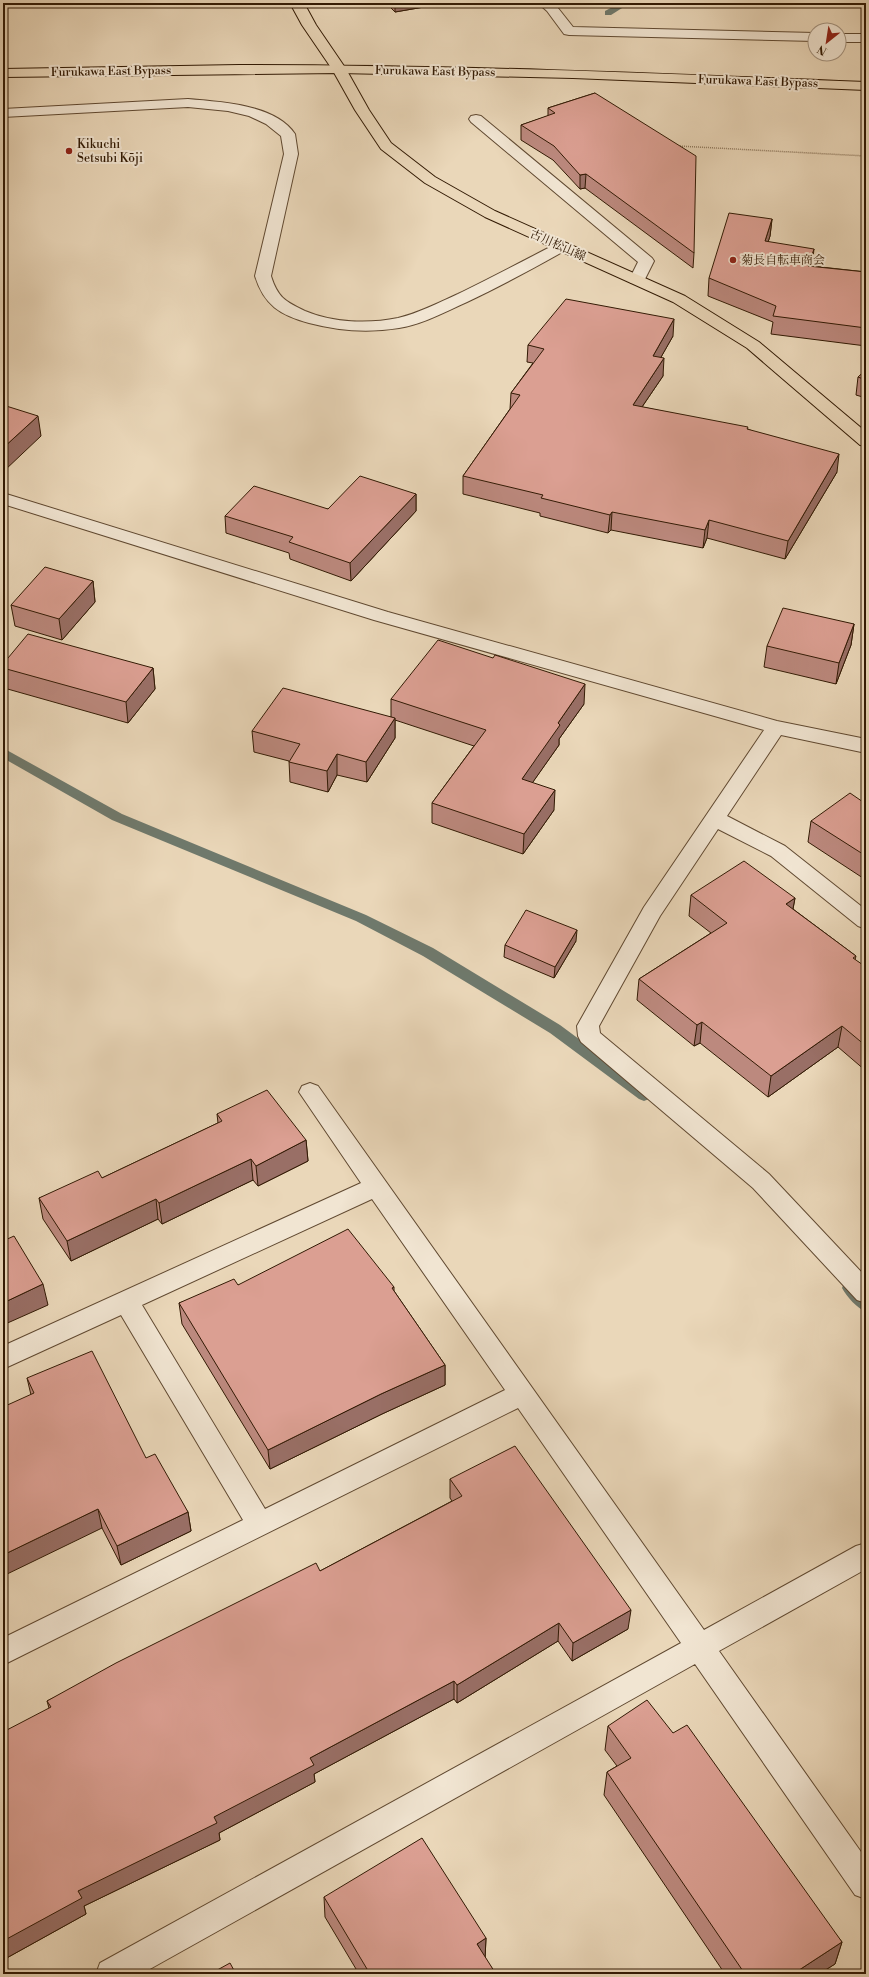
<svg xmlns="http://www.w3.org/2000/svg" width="869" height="1977" viewBox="0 0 869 1977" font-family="'Libre Bodoni','Noto Serif JP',serif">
  <rect width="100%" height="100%" fill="#ead7b9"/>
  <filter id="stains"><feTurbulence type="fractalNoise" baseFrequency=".005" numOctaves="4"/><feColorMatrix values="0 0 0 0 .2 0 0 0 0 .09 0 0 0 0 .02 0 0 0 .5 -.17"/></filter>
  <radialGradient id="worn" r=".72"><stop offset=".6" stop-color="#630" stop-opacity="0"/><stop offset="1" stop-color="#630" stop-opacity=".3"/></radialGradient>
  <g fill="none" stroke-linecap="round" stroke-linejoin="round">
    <path fill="#6f796c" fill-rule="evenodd" d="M620 3H630L611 15H605V11Z
      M3 748 122 814 366 915 433 948 560 1025 649 1091 651 1095 649 1099 644 1101 639 1099 550 1033 423 956 356 921 112 820 3 758Z
      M850 1282 856 1283 866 1295V1312C857 1308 847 1297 842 1288L844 1283Z"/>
    <g stroke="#604931" stroke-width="2">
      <path id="minor" d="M538 3H554L573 27 815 33V41L569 35 564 34 547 11Z
        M839 34H866V42H839Z
        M188 99C220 102 275 104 295 134L298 154 271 276C278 298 285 301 305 311 333 323 369 324 398 318 419 313 438 303 458 294 491 278 523 261 556 244H566L569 247 566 250C534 268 501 286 467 302 445 312 423 324 399 328 368 333 339 331 309 323 280 315 264 305 255 276L284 154 281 136 266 124 249 116 228 111 188 107 3 117V109Z
        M476 115 481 116 652 258 654 261 643 283H631L629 280 638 262 471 122 469 119 471 116Z
        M3 493 388 612 777 721 866 739V753L781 735 727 816 785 846 866 910V929L858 926 771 856 718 829 660 916 599 1026 600 1033 769 1174 866 1277V1303L857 1300 753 1188 581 1042 578 1036 577 1026 644 907 764 730 374 620 3 504Z
        M310 1083 318 1086 704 1630 856 1546 866 1543V1569L719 1651 866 1859V1899L855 1895 695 1664 141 1974H96L100 1963 681 1643 518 1408 3 1665V1638L243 1520 121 1315 3 1369V1346L361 1183 299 1092 302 1086ZM372 1199 505 1390 265 1509 142 1305Z"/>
    </g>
    <g stroke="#321a04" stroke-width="2">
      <path id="major" d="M290 3H304L316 25 346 69 369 110 391 143 435 177 495 211 685 296 759 342 866 432V446L860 445 747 348 673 302 485 217 425 183 381 149 355 110 332 69 302 25Z"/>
    </g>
    <g stroke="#321a04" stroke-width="2">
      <path id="highway" d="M239 65C448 65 657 73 866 82V90L573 78 339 73 3 77V69Z"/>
    </g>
    <path stroke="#321a04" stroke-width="1.5" stroke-dasharray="0.5 1.5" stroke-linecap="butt" d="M678 146 866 156"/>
    <use href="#minor" fill="#f1e5d2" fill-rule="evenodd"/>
    <use href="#major" fill="#ead7b9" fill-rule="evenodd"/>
    <use href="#highway" fill="#ead7b9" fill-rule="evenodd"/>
  </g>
  <path fill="#bc897e" stroke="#321a04" d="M386 3H447L395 12Z
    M595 93 694 253 693 268 585 188 580 189 553 160 521 140V125L548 116V108Z
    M772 219 770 236 768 242 812 266 866 272V346L771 334 773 322 708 296 709 278Z
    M673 336 661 357 663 376 642 407 748 429 837 472 785 559 707 538 703 548 611 530 608 533 540 516V513L463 494V476L510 409 511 393 533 363 527 362 528 345Z
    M866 370V398L856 395 858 377Z
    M416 494V511L351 581 290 559 289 553 226 533 225 516 328 509Z
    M93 581 95 602 62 640 15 626 11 605Z
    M854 624 851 645 836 684 764 667 767 646Z
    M3 664 153 668 155 689 128 723 4 688 3 682Z
    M391 699 584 704 559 739V745L532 783 554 810 523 854 432 823V803L474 746 395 720V738L367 782 337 775 328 792 290 782 289 761 254 752 252 731 391 717Z
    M866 804V880L808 842 811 821Z
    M691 895 795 898 793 909 856 956 855 960 866 967V1071L838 1047 768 1097 700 1043 694 1046 637 1000 639 979 711 933 689 916Z
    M576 941 554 978 504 957 505 945Z
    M217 1114 306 1140 308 1161 258 1186 253 1180 162 1224 158 1219 71 1261 43 1219 39 1198 102 1178 218 1123Z
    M866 1142V1158L863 1156Z
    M238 1285 394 1287V1291L445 1365V1385L382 1414 270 1469 182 1324 179 1303Z
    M27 1378 146 1458 188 1512 191 1531 121 1565 102 1528 31 1395Z
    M450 1479 628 1629 572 1661 558 1641 457 1703 454 1699 314 1774 315 1782 219 1833 220 1840 84 1906 86 1914 3 1960 49 1708 47 1701 320 1571 452 1501 450 1498Z
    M608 1726 673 1733 842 1942 835 1964 819 1974H725L604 1795 607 1772 617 1766 605 1750Z
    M324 1897 486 1938 485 1958 496 1974H359L325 1917Z"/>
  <path fill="#996f66" stroke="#321a04" d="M395 3H447L395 12Z
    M586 174 585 188 580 189V175Z
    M772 219 770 236 763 258 765 241Z
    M814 249 812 266 806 283 808 266Z
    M674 319 673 336 652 373 653 356Z
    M664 358 663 376 631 423 633 405Z
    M38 416 41 436 4 471 3 448Z
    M839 454 837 472 785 559 788 541Z
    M416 494V511L351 581 350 563Z
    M612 512 611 530 608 533 610 515Z
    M709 520 707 538 703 548 705 530Z
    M93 581 95 602 62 640 59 619Z
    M854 624 851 645 836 684 839 663Z
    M153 668 155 689 128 723 126 702Z
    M585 684 584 704 559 739V745L521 799 522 779 558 723Z
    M395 718V738L367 782 366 762Z
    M337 754V775L328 792 327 771Z
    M555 790 554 810 523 854 524 834Z
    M795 898 791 919 786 904Z
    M577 930 576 941 554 978 555 967Z
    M702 1022 700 1043 694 1046 697 1025Z
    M842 1026 838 1047 768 1097 771 1076Z
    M306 1140 308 1161 258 1186 256 1166Z
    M251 1159 253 1180 162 1224 159 1203Z
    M156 1199 158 1219 71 1261 67 1241Z
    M43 1284 48 1305 3 1325V1303Z
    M445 1365V1385L382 1414 270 1469 268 1450 381 1394Z
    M98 1509 102 1528 3 1576V1555Z
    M188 1512 191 1531 121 1565 117 1546Z
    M631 1610 628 1629 572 1661 573 1643Z
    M559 1623 558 1641 457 1703V1685Z
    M454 1681V1699L314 1774 315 1782 219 1833 220 1840 84 1906 86 1914 3 1960V1941L78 1891 214 1817 310 1758Z
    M486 1938 485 1959 477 1944Z
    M842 1942 835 1964 819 1974H793Z"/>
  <path fill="#db9f92" stroke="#321a04" d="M595 93 696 156 694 253 586 174 580 175 554 146 521 125 555 113 548 108Z
    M729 213 772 219 765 241 814 249 808 266 866 272V328L773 316 776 306 709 278Z
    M566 299 674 319 653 356 664 358 633 405 748 427 747 429 839 454 788 541 709 520 705 530 612 512 610 515 541 498 543 495 463 476 520 395 511 393 544 349 528 345Z
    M866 370V380L858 377Z
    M3 405 38 416 3 448Z
    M360 476 416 494 350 563 289 542 293 537 225 516 254 486 328 509Z
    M45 567 93 581 59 619 11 605Z
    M783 608 854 624 839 663 767 646Z
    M28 634 153 668 126 702 3 668V664Z
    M438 640 493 658 495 655 585 684 558 723 560 725 522 779 555 790 524 834 432 803 486 730 391 699Z
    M283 688 395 718 366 762 337 754 327 771 289 762 300 744 252 731Z
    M850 793 866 804V856L811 821Z
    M744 861 795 898 786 904 856 956 853 958 866 967V1046L842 1026 771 1076 702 1022 697 1025 639 979 727 923 691 895Z
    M526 910 577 930 555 967 505 945Z
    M267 1090 306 1140 256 1166 251 1159 159 1203 156 1199 67 1241 39 1198 98 1171 102 1178 222 1121 217 1114Z
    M348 1229 394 1287 392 1288 445 1365 381 1394 268 1450 179 1303 234 1279 238 1285Z
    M14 1236 43 1284 3 1303V1241Z
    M92 1351 146 1458 155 1454 188 1512 117 1546 98 1509 3 1555V1407L34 1393 27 1378Z
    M515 1446 631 1610 573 1643 559 1623 457 1685 454 1681 310 1758 314 1765 214 1817 217 1823 78 1891 82 1898 3 1941V1732L51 1707 47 1701 116 1663 316 1563 320 1571 462 1496 450 1479Z
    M647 1700 673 1733 687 1725 842 1942 793 1974H745L607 1772 631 1758 608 1726Z
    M422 1838 486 1938 477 1944 496 1974H370L324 1897Z
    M230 1963 236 1974H210Z"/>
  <g fill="#8f2418" stroke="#f1e5d2" stroke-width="1.5">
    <circle cx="69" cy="151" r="4"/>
    <circle cx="733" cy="260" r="4"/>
  </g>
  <g text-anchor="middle" stroke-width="4" stroke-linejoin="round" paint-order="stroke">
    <g font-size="12" fill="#321a04" stroke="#f1e5d2">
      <text transform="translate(111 71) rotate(-1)" y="4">Furukawa East Bypass</text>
      <text transform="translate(435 71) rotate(1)" y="4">Furukawa East Bypass</text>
      <text transform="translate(758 81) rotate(2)" y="4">Furukawa East Bypass</text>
      <text transform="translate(558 245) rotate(24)" y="4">古川松山線</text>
    </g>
    <g font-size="12" fill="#321a04" stroke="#f1e5d2" text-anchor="start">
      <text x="77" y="148">Kikuchi<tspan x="77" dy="14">Setsubi Kōji</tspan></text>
      <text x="741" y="264">菊長自転車商会</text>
    </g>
  </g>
  <rect width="869" height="1977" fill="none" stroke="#ead7b9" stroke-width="16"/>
  <rect x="4" y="4" width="861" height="1969" fill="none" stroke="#321a04" stroke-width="2"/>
  <rect x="8" y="8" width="853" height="1961" fill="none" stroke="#321a04"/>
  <g transform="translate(827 42) rotate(210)"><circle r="19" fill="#f1e5d2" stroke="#a59480"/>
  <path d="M0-3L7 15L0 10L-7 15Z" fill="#8f2418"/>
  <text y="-6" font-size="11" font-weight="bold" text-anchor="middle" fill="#321a04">N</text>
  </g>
  <rect width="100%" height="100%" filter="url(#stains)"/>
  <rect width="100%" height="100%" fill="url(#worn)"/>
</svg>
